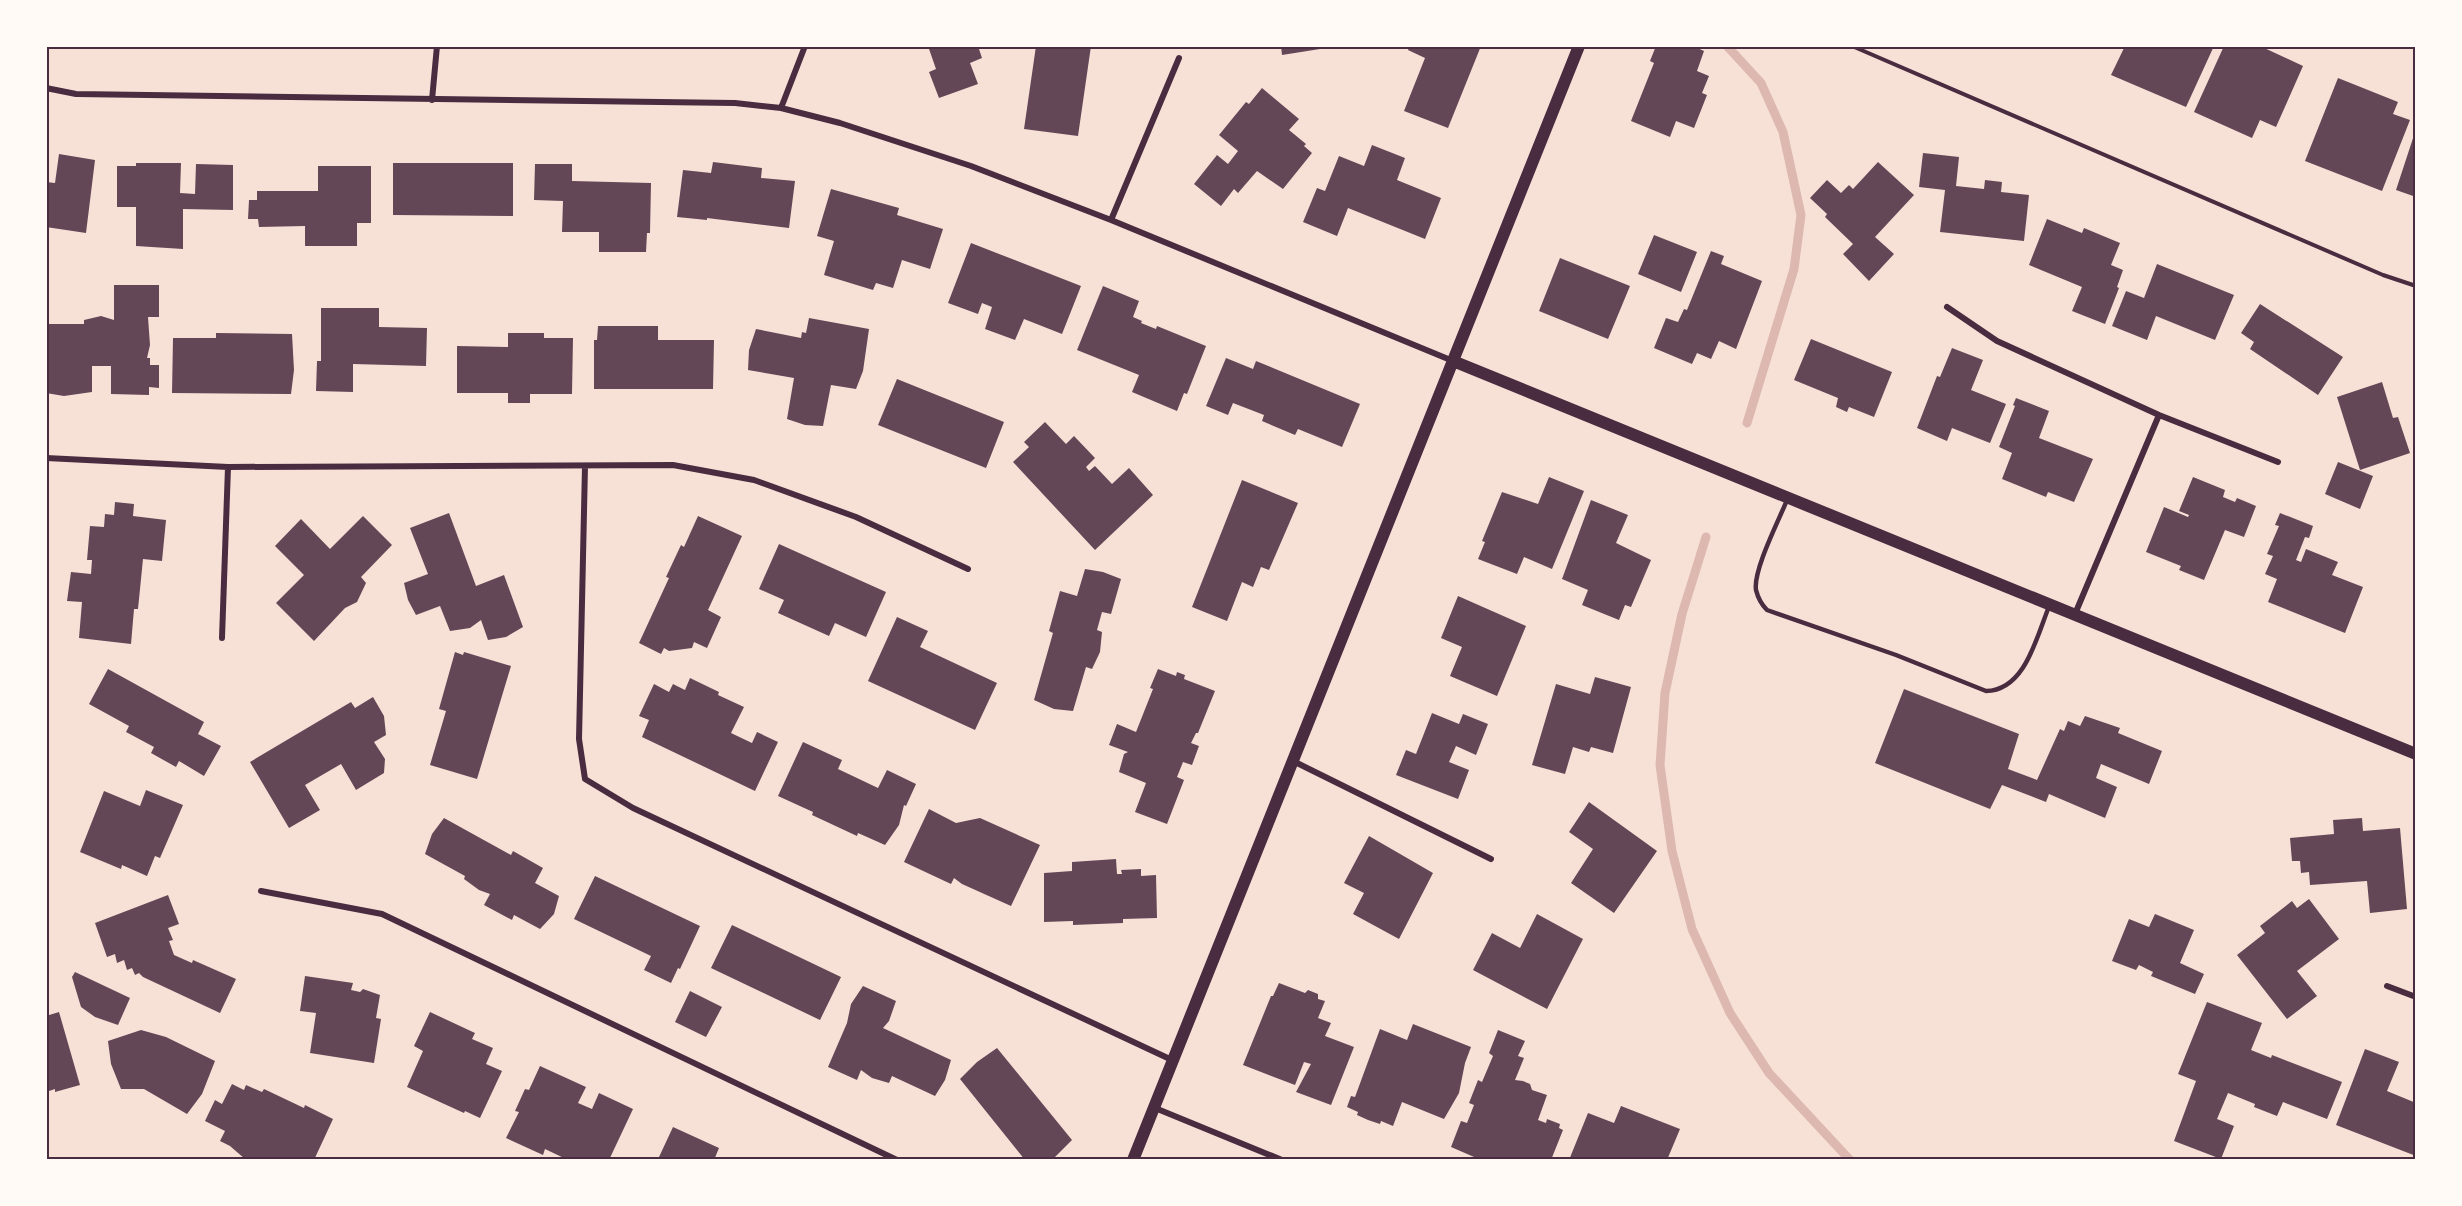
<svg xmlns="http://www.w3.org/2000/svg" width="2462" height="1206" viewBox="0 0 2462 1206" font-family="'Alegreya Sans',sans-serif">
  <rect width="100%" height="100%" fill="#f7e1d7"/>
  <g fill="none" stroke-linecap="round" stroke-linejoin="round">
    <path stroke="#dcb8b0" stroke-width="9" d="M1727 46 1761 83 1783 132 1801 215 1794 269 1747 423
      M1706 537 1682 614 1665 693 1660 765 1672 851 1692 929 1730 1013 1769 1073 1850 1160"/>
  </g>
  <path fill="#644757" d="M928 46H978L982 58 970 63 978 84 939 98 929 72 936 69Z
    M1036 46H1091L1078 136 1024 129Z
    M1281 46H1320V49L1282 55Z
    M1409 46H1481L1448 128 1404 111 1425 58 1408 50Z
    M1656 46H1693L1704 51 1697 71 1709 76 1702 93 1707 95 1694 128 1676 121 1670 137 1631 121 1654 63 1650 61Z
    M2125 46H2214L2186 107 2111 75Z
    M2224 46H2260L2303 66 2276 127 2260 120 2252 138 2194 112Z
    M2338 78 2398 102 2393 114 2410 120 2382 191 2305 161Z
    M1262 88 1299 119 1289 130 1306 144 1304 146 1312 153 1283 189 1257 171 1238 193 1234 189 1221 206 1194 184 1217 155 1228 164 1238 151 1219 135 1246 102 1249 104Z
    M2415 132H2416V197L2396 190Z
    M1372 145 1405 158 1397 180 1441 198 1425 239 1348 208 1337 236 1303 222 1317 188 1325 191 1339 156 1364 166Z
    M1923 153 1959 157 1956 186 1984 189 1985 180 2002 182 2001 192 2029 195 2024 241 1940 232 1945 190 1919 187Z
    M59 154 95 160 86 233 46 227V182L55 183Z
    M713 162 762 168 761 178 795 181 789 228 707 218V220L677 217 683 170 711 173Z
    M1878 162 1914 195 1875 237 1894 254 1869 281 1843 254 1853 244 1825 217 1827 214 1810 198 1827 180 1841 193 1849 185 1853 189Z
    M136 163H181L180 193 195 194 196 164 233 165V210L183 209V249L136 246V207H117V166H136Z
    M393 163H513V216L393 215Z
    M535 164H572V181L651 183 650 233H647L646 252H599V232H562L563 201 534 200Z
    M318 166H371V223H357V246H305V226L259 227 258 219H248L249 200H257V191H318Z
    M831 189 899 208 897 215 943 229 930 269 902 260 893 288 876 283 873 290 824 275 834 241 817 236Z
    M2047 219 2082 233 2084 228 2120 243 2111 265 2123 270 2117 287 2119 288 2105 324 2072 311 2082 287 2029 265Z
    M1654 235 1697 252 1681 292 1638 274Z
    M971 243 1081 286 1062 334 1024 319 1015 340 985 329 992 307 982 303 978 314 948 303Z
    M1711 251 1724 256 1721 264 1762 281 1736 349 1719 341 1711 359 1697 353 1692 364 1654 348 1666 318 1678 322 1684 309 1687 310Z
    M1560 258 1630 286 1608 339 1539 311Z
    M2157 264 2234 295 2215 340 2156 316 2147 340 2112 326 2126 291 2144 298Z
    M114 285H159V317H148L150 345 147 358H150V365H159V388L149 387V395L111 394V366H92V392L64 396 46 393V324H84V320L101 316 114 320Z
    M1103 286 1139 301 1133 317 1142 321 1141 323 1156 329 1157 326 1206 346 1187 394 1184 393 1177 411 1132 392 1139 375 1077 350Z
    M2260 304 2343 357 2318 395 2250 349 2254 342 2241 333Z
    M321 308H379V327L427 328 426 366 353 364V392L316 391 317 361H321Z
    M809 318 869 329 863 371 856 389 831 385 823 426 805 425 787 419 794 378 748 370 749 350 756 329 801 338 802 332 806 333Z
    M598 326H658V340H714L713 389H594V340H597Z
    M216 333 292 334 294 370 291 394 172 393 173 338H216Z
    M508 333H544V338H573L572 394H530V403H508V393H457V346L508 347Z
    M1811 339 1892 372 1874 417 1849 407 1847 412 1836 407 1838 398 1794 380Z
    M1952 348 1983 360 1971 390 2006 404 1990 443 1952 428 1947 441 1917 428 1937 376 1940 377Z
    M1226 358 1253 369 1256 361 1360 404 1342 447 1298 429 1295 435 1262 421 1264 415 1233 403 1228 415 1206 406Z
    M897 379 1004 422 986 468 878 425Z
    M2382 382 2393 418 2398 417 2410 453 2360 470 2337 397Z
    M2016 398 2049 411 2039 438 2093 459 2074 502 2048 492 2046 497 2002 479 2012 453 1999 447 2015 406 2013 405Z
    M1045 422 1066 444 1074 436 1095 458 1086 467 1089 471 1095 466 1112 484 1129 468 1153 495 1095 550 1013 462 1029 447 1024 442Z
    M2338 462 2373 476 2360 509 2325 494Z
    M1549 477 1584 491 1552 569 1524 557 1517 574 1478 559 1485 542 1482 541 1502 492 1538 504Z
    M2193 477 2225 490 2223 497 2235 502 2237 498 2256 506 2244 537 2225 530 2204 580 2179 570 2181 566 2146 552 2164 507 2188 517 2189 515 2179 511Z
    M1242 480 1298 503 1269 570 1261 567 1253 587 1242 582 1227 621 1192 607Z
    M1591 500 1628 515 1616 543 1651 560 1631 607 1625 605 1619 620 1582 605 1588 590 1562 579Z
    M115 502 134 504 133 516 166 520 162 561 143 559 138 609H134L131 644 79 638 82 602 67 601 71 572 91 574 92 560H87L90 526 104 527 105 514 114 515Z
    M449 513 476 586 504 575 523 627 506 637 488 640 481 620 470 628 450 631 440 606 416 615 408 600 404 583 428 574 410 528Z
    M2280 513 2313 526 2309 538 2305 537 2296 560 2301 562 2306 549 2338 562 2332 575 2363 587 2345 633 2268 602 2277 579 2265 574 2273 556 2267 554 2279 526 2275 525Z
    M363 516 392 545 361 577 366 583 357 602 345 608 314 641 276 603 304 575 275 546 301 519 330 549Z
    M698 516 742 536 708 610 721 617 707 648 694 642 692 648 669 651 664 648 661 654 639 643 669 578 666 577 681 545 684 547Z
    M779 544 886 592 866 637 835 623 829 636 778 613 784 600 759 589Z
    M1085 569 1103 572 1121 579 1111 614 1102 612 1097 630 1102 632 1100 652 1092 669 1086 667 1073 711 1054 709 1034 700 1053 633 1049 631 1060 591 1077 596Z
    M1458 596 1526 626 1497 696 1450 676 1462 647 1441 638Z
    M897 617 928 631 920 647 997 683 975 730 868 681Z
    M455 652 463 655 464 652 511 666 477 779 430 765 446 711 439 709Z
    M108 669 204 722 198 734 221 746 204 776 179 761 176 767 151 753 154 747 126 732 129 726 89 704Z
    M1158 669 1176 676 1177 672 1185 675 1184 679 1215 691 1198 733H1196L1191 743 1199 746 1192 765 1183 762 1177 777 1184 780 1167 824 1135 812 1146 783 1119 772 1124 754 1128 752 1109 745 1117 724 1136 732 1153 689 1150 688Z
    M1595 677 1631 687 1613 753 1591 747 1589 752 1573 747 1565 774 1532 765 1556 684 1590 694Z
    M690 678 719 692 718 695 744 707 731 733 752 743 757 732 778 742 755 791 642 737 649 720 639 716 654 684 669 692 673 684 685 690Z
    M1904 689 2019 734 2008 769 2037 780 2060 729 2064 731 2068 721 2080 726 2085 716 2120 728 2118 733 2162 751 2149 784 2101 764 2096 778 2117 787 2105 818 2049 794 2046 802 2002 785 1990 809 1875 763Z
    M373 697 384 716 386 735 374 742 385 759 384 773 356 790 341 764 305 785 320 810 289 828 250 762 351 702 355 708Z
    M1432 713 1459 724 1463 714 1488 724 1476 755 1456 746 1449 762 1469 770 1458 799 1396 775 1406 750 1416 754Z
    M803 742 842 760 838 769 878 788 887 770 916 784 906 806 904 805 899 825 885 845 858 833 857 836 812 815 813 812 778 796Z
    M146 790 183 805 160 858 155 856 147 876 122 865 121 869 80 852 104 791 140 806Z
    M1589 802 1657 851 1614 913 1571 883 1593 849 1569 832Z
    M929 809 956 823 980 818 1040 845 1011 906 962 884 954 878 951 884 904 862Z
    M444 818 511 855 513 851 543 868 535 883 559 896 554 914 540 929 514 915 512 920 484 905 490 894 479 890 464 879 465 876 425 854 432 834Z
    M2362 818 2363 831 2400 828 2407 909 2370 913 2367 881 2310 885 2309 872 2301 873 2300 861H2292L2290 838 2334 834 2333 820Z
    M1369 836 1433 873 1399 939 1353 914 1364 893 1344 883Z
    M1116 859 1117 874H1122L1121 870 1141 869V876L1156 875 1157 918 1123 919V923L1073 925V921L1044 922V873L1072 871V862Z
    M595 876 700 926 680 969 678 968 671 983 644 970 651 956 574 919Z
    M168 895 179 924 168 928 173 940 169 941 174 955 192 963 193 960 236 979 220 1013 143 977 139 973 135 975 132 968 127 970 124 960 117 963 115 954 107 957 95 923Z
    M2309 899 2339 939 2297 971 2317 996 2287 1019 2237 955 2265 933 2260 926 2292 901 2297 908Z
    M1537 914 1583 939 1547 1009 1473 970 1492 933 1520 948Z
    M2155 914 2194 930 2180 963 2204 974 2195 994 2151 976 2153 972 2139 965 2136 970 2112 961 2129 919 2149 927Z
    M732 925 841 977 820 1020 711 968Z
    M75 972 130 998 118 1025 95 1017 81 1007 72 977Z
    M305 976 353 983 351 990 360 992 363 989 380 995 376 1018 381 1019 374 1063 310 1053 316 1013 300 1011Z
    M1279 983 1305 993 1308 990 1318 994V999L1325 1001 1318 1018 1331 1023 1325 1036 1354 1047 1331 1105 1296 1092 1311 1064 1304 1062 1295 1085 1243 1065 1271 996H1273Z
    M863 986 896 1001 889 1021 883 1028 951 1060 945 1080 935 1096 892 1076 889 1083 872 1078 861 1070 857 1080 828 1067 847 1023 851 1004Z
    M690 991 722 1007 706 1037 675 1022Z
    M2207 1002 2262 1023 2251 1050 2271 1058 2272 1055 2342 1082 2327 1119 2283 1102 2277 1116 2254 1107 2255 1104 2228 1093 2217 1119 2234 1126 2221 1159 2174 1141 2196 1081 2178 1074Z
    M59 1012 80 1085 55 1092V1089L46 1092V1016Z
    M430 1012 475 1033 472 1039 493 1048 486 1064 502 1071 480 1118 465 1111 464 1113 407 1087 423 1051 414 1046Z
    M1413 1024 1471 1047 1465 1063 1459 1093 1444 1119 1402 1102 1393 1126 1381 1121 1380 1124 1368 1120 1357 1115 1358 1112 1347 1107 1351 1096 1355 1097 1380 1029 1407 1040Z
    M141 1030 166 1037 215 1061 202 1094 187 1114 144 1089H121L111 1064 108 1041Z
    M1498 1030 1525 1041 1518 1056 1524 1058 1515 1080 1523 1081 1530 1084 1532 1090 1547 1095 1538 1120 1546 1123 1547 1119 1560 1124 1559 1128 1563 1130 1551 1160H1481L1451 1147 1461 1121 1467 1123 1474 1105 1469 1103 1478 1080 1482 1082 1493 1056 1489 1053Z
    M997 1048 1072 1140 1052 1160H1025L960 1079 977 1062Z
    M2365 1049 2399 1062 2387 1091 2416 1103V1156L2336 1125Z
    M540 1066 586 1087 578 1103 592 1109 599 1093 633 1109 609 1160H568L545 1149 543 1155 506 1138 519 1112 515 1111 525 1089 529 1090Z
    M232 1084 244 1090 246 1085 262 1092 264 1089 304 1108 305 1105 333 1119 314 1160 245 1159 230 1146 220 1141 225 1131 205 1121 215 1100 222 1104Z
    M1621 1106 1680 1129 1667 1160H1569L1588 1113 1614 1123Z
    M673 1127 719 1148 714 1160H664L659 1157Z"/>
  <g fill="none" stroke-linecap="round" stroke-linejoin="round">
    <path stroke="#4a2c40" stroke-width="4" d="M1852 46 2383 275 2416 286"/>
    <path stroke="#4a2c40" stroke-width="4.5" d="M1787 500C1779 520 1753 570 1756 590 1758 598 1761 604 1767 610L1896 655 1986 691C2026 690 2037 635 2050 604"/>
    <path stroke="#4a2c40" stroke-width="6" d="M46 88 76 94 735 103 781 108 840 123 971 166 1111 220 1453 361
      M432 100 437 46
      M781 108 805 46
      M1111 220 1179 58
      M1947 307 1997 341 2159 415 2278 462
      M46 458 228 467 673 465 754 480 856 517 968 569
      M585 466 579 739 585 779 633 808 1172 1060
      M2075 614 2159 415
      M222 638 228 467
      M1293 761 1491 859
      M261 891 382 914 897 1160
      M2387 986 2416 997
      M1155 1108 1282 1160"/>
    <path stroke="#4a2c40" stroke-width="12" d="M1453 361 2416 754
      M1133 1160 1579 46"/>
  </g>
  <rect width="2462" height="1206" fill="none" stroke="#fffaf5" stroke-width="96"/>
  <rect x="48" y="48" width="2366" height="1110" fill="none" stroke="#4a2c40" stroke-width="2"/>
</svg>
